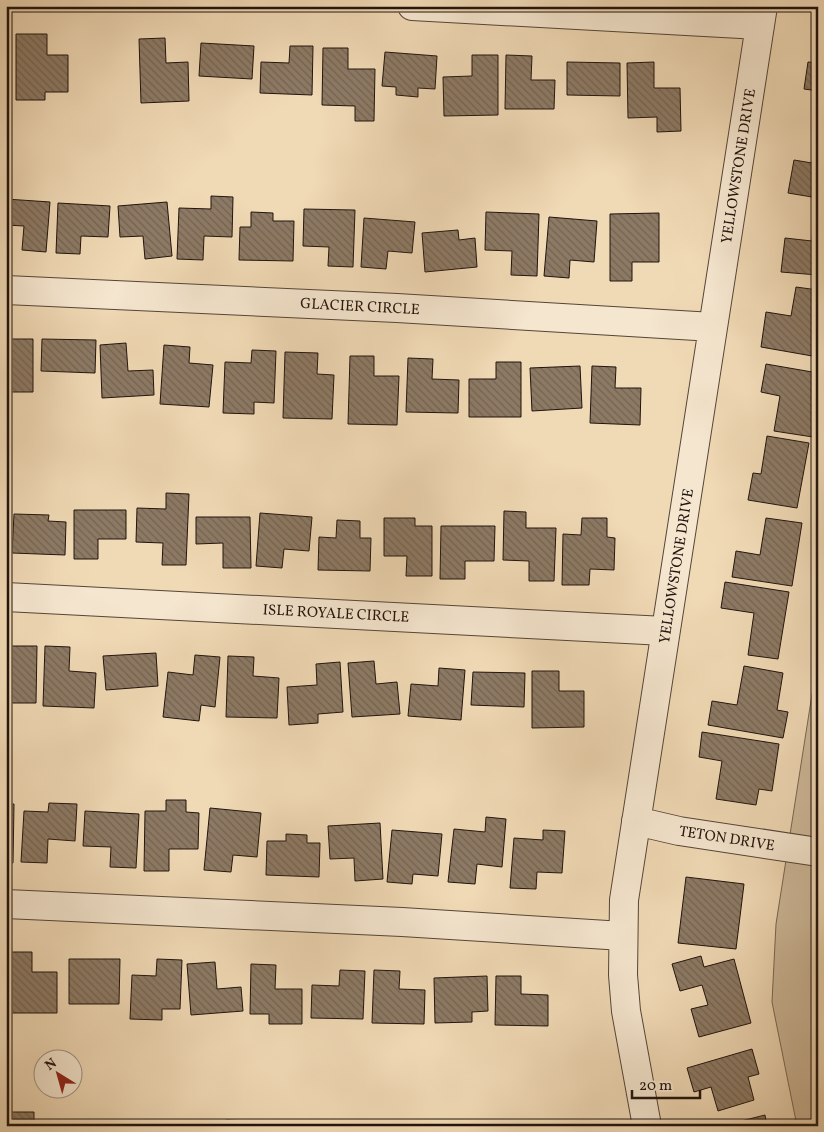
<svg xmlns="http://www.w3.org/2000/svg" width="824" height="1132" viewBox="0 0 824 1132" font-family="Vollkorn,serif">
  <defs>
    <pattern id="building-back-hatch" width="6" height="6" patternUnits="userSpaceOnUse" patternTransform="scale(1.25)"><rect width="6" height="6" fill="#8d7a65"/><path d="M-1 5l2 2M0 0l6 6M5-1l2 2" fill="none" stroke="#736352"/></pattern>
  </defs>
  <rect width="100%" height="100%" fill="#f0d9b5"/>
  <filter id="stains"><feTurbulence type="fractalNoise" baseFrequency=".004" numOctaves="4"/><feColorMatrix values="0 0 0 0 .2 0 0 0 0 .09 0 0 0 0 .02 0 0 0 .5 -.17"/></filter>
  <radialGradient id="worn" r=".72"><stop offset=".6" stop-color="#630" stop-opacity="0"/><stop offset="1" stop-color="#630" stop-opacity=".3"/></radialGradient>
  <path fill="#cdb899" stroke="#776654" d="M818 656V1126H797L772 1002 776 924Z"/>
  <path fill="url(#building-back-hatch)" stroke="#21140e" d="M817 22H818V45H813Z
    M6 32H9L7 97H6Z
    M16 34H47V55H68V92H45V100H16Z
    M165 38 166 63 188 62 189 101 141 103 139 39Z
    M201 43 254 46 252 79 199 76Z
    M290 46H313L312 95 260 93 261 62 289 63Z
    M323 48H348V69H375L374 121H355V106L322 105Z
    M385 52 437 56 435 89 418 88V97L396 95V87L382 86Z
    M472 55H498V115L444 116 443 77 472 76Z
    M506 55 532 56 531 80H555L554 109H505Z
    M567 62 620 63V96L567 95Z
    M654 62V88H680L681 131 657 132V117L628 118 627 63Z
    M808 62 818 63V91L804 89Z
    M817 135 818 198 788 193 794 160 812 163Z
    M211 196 233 197 232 237 204 236 203 260 177 259 179 208 211 209Z
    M6 199 50 202 46 252 22 250 24 226 6 225Z
    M167 202 172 256 145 259 143 236 120 237 118 206Z
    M58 203 110 206 108 237 81 236 80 254 56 253Z
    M304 209 355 210 353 267 328 266 329 247 303 246Z
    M251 212 273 213V221H294L293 261 239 260 240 227H251Z
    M486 212 539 214 537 276 511 275 512 251 485 250Z
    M659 213V262H632V281H610V214Z
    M814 213H818V275L781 272 785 238 812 241Z
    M549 217 597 221 594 262 570 260 569 278 544 276Z
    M364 218 415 222 412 253 388 251 386 269 361 267Z
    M458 230 459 240 475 238 477 267 425 272 422 233Z
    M796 287 818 290V357L761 347 766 312 791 316Z
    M7 339H33V392H6Z
    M42 339 96 340 95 373 41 371Z
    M126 343 128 371 153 370 154 395 102 398 100 345Z
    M164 345 190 347 189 363 213 365 209 407 160 404Z
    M252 350 276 351 274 403 254 402V414L223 413 225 362 251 363Z
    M285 352 318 353 317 374 334 375 332 419 283 418Z
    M350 356H374V376H399L397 425 348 424Z
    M408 358 433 359 432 379 459 380 458 413 406 412Z
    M496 362H521V417H469V379H496Z
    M766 364 818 373V412L813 437 774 431 780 396 761 392Z
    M580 366 582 408 532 411 530 368Z
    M592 366 616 367 615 388H641L640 425 590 423Z
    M767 436 809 443 797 508 748 500 753 473 761 474Z
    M166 493 189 494 186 565H162L163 543 136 542 137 508 166 509Z
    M74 510H126V539H98V559H74Z
    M504 511 526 512V528H556L554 581H529V561L503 560Z
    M260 513 312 517 309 551 284 549 282 568 256 566Z
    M14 514 49 515 48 521 66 522 65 555 12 553Z
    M196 517H250L251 568H223V543L196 544Z
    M384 518H415V526H432V576H406L407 556H384Z
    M582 518H607V537L615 538 614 570 590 569 589 585H562L563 534 581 535Z
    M766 518 802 523 792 586 732 577 736 551 760 555Z
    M337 520 360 521V538H371L370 571 318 570 319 537 336 538Z
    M441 526H495L494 561H465V579H440Z
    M725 582 789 592 778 659 748 655 754 613 721 608Z
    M10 646H37L36 703H6V666H10Z
    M45 646 70 647 69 671 96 673 94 708 43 706Z
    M156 653 158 686 106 690 103 656Z
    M195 655 220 657 215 707 201 705 199 721 163 717 168 672 193 675Z
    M228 656 254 657 253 676 279 678 277 718 226 717Z
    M374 661 376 684 397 682 400 714 352 717 348 663Z
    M340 662 343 712 318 714V723L289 725 287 687 317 685 316 664Z
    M744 666 783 673 777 710 788 712 783 738 708 725 712 701 737 705Z
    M439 668 465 670 461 720 408 716 411 684 438 686Z
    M532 671H559V691H584V727L532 728Z
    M473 672 525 673 524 707 471 705Z
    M702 732 779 744 772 791 759 789 756 805 716 799 722 761 699 757Z
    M166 800H186V812L199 813 198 849H169V871H144L145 811H166Z
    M49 803 77 804 75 841 48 839 47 863 21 862 24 811 48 812Z
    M6 804H14L13 863H6Z
    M210 808 261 813 257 857 233 855 231 872 204 870Z
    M85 811 139 814 136 868 110 867 111 847 83 846Z
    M486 817 506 819 502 867 477 864 475 884 448 882 454 829 485 832Z
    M380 823 383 879 355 881 354 858 330 859 328 826Z
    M392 830 442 834 438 876 413 874 412 884 387 882Z
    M543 830 565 831 562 873 537 872 536 889 510 888 514 838 543 840Z
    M286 834 307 835V843H320L319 877 266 875 267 841H286Z
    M686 877 744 884 736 949 678 943Z
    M6 952H32V972H57V1013H6Z
    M701 956 704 967 734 959 751 1023 699 1037 691 1009 708 1005 702 985 680 991 672 964Z
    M69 959H120L119 1004H69Z
    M157 959 182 960 180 1009H162V1020L130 1019 132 975 156 976Z
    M215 962 217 989 241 987 243 1011 191 1015 187 964Z
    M251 964 276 965 275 989H302V1024H269V1014H250Z
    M340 970 365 971 363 1019 311 1018 312 985 339 986Z
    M374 970 400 971 399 989 425 990 424 1024 372 1023Z
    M487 976 488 1011 472 1012V1022L435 1023 434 978Z
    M496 976H521V994L548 995V1026L495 1025Z
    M752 1049 759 1074 748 1077 754 1100 718 1111 711 1087 694 1092 687 1068Z
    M6 1112H34V1126H6Z
    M765 1115 767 1126H721Z
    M226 1120 278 1122 277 1126H226Z
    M42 1122 95 1124V1126H42Z
    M214 1122V1126H176Z"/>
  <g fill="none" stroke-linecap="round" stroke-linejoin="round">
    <g stroke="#554538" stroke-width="30">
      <path id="minor" d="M412 6 759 25
        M6 290 397 308 713 327
        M6 597 665 631
        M636 821 679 831 818 852
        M6 904 402 922 623 936
        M647 1126 626 1011 623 975 624 900 763 6"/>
    </g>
    <use href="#minor" stroke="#f5e6cf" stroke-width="28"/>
  </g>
  <g text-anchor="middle" stroke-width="4" stroke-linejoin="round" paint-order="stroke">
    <g font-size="15" fill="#21140e" stroke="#f5e6cf">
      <text transform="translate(738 166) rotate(-81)" y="5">YELLOWSTONE DRIVE</text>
      <text transform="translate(360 306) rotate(3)" y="5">GLACIER CIRCLE</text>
      <text transform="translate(676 566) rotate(-81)" y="5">YELLOWSTONE DRIVE</text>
      <text transform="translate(336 613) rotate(3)" y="5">ISLE ROYALE CIRCLE</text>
      <text transform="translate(727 838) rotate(9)" y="5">TETON DRIVE</text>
    </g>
  </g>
  <rect width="824" height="1132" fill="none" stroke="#f0d9b5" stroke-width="25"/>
  <rect x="8" y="8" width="809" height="1117" fill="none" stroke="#21140e" stroke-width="2.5"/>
  <rect x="12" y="12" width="799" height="1107" fill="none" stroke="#21140e"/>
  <g transform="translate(58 1074) rotate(323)"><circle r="24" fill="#f5e6cf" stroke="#a09282"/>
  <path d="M0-4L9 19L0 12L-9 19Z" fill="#8f2418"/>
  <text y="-8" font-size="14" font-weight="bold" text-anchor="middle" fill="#21140e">N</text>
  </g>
  <path d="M632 1090v8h68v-8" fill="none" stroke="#21140e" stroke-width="2.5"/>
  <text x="639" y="1090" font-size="15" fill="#21140e" stroke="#f5e6cf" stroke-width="4" paint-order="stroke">20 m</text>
  <rect width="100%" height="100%" filter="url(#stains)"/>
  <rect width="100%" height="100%" fill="url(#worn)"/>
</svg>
